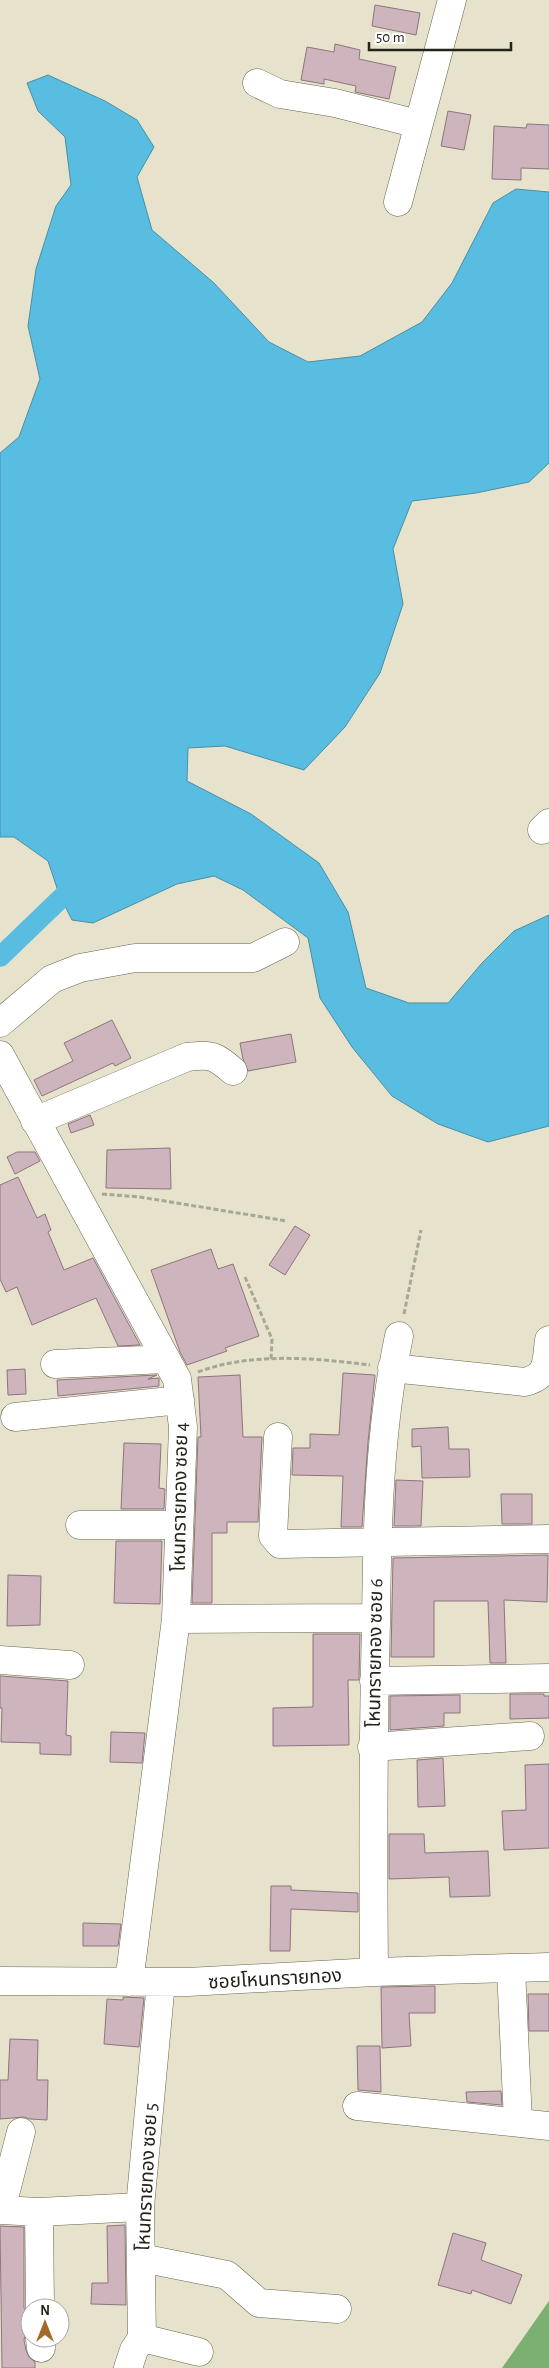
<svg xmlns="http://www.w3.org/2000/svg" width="549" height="2368" viewBox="0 0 549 2368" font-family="'Alegreya Sans','Noto Sans Thai',sans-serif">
  <rect width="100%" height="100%" fill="#e6e2cb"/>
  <path fill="#7bb070" d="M549 2301V2368H502Z"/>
  <path fill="#59bde1" stroke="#498fa5" d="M48 75 105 101 137 120 154 147 137 177 152 230 214 283 269 342 308 362 360 356 422 322 452 283 493 203 516 189 549 192V463L529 482 476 493 412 501 393 549 403 604 380 673 345 727 304 770 225 746 188 748 187 781 251 814 319 863 348 912 366 988 409 1003H448L482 963 514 931 549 915V1126L488 1142 438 1124 392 1096 352 1047 320 998 308 938 243 890 214 876 177 884 93 923 72 920 59 894 48 861 14 837H0V453L19 437 40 379 28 326 36 269 56 206 71 185 65 137 38 111 27 83Z"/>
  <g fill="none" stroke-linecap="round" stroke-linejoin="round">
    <path stroke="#59bde1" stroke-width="20" d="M0 957 81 879"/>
  </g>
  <path fill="#ceb4bd" stroke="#8d757e" d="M375 5 420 13 416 35 372 26Z
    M335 44 360 50 359 59 396 67 389 99 355 92 356 86 324 79V84L301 80 307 47 334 52Z
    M448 111 471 115 464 150 441 146Z
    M527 124 549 125V169L521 168V180L492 179 494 126 526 128Z
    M112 1020 131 1058 115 1066 113 1063 42 1096 34 1080 73 1061 64 1043Z
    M291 1034 296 1062 248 1071 243 1059 240 1043Z
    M90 1115 94 1125 71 1133 68 1124Z
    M170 1148 171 1189 106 1188 107 1150Z
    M17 1152H35L40 1161 15 1174 7 1157Z
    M18 1177 37 1218 45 1214 51 1230 48 1232 64 1270 93 1258 140 1345 118 1346 96 1298 32 1325 17 1287 6 1292 0 1279V1185Z
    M295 1226 310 1235 285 1275 269 1265Z
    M211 1249 218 1269 233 1264 259 1336 225 1348 227 1351 187 1365 180 1352 151 1270Z
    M25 1369 26 1394 8 1395 7 1370Z
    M343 1373 375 1375 368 1442 362 1527H341L343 1476 292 1475 293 1448H310V1434L339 1435Z
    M157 1375 148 1379 159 1378V1386L58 1396 57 1380Z
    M240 1375 243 1437H262L258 1522H227V1533H212V1603H192L198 1437H201L198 1377Z
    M448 1427 449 1449H469L470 1477 422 1478 421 1446 412 1447V1429Z
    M124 1443 161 1444 159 1488 165 1489 164 1509H121Z
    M396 1480 423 1481 421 1526H394Z
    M501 1494H532V1524H502Z
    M116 1541H162L160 1604 114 1603Z
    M548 1555 547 1602 504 1600 506 1663H490L488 1601H434V1657H391L393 1558Z
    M8 1575 41 1576 40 1625 7 1626Z
    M313 1634H360L359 1678V1680H348L349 1745 273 1746V1708L313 1707Z
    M0 1676 68 1681 66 1735 71 1736V1755L40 1754V1743L1 1742 2 1708H0Z
    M510 1694H544V1696H549V1718L510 1719Z
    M460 1695V1713H444V1726L390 1730V1696Z
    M111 1732 145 1733 142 1763 110 1762Z
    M443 1758 445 1806 418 1807 417 1760Z
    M549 1764V1848L504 1850 502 1811 526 1810 525 1765Z
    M389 1834H424L425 1853 488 1851 490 1896 450 1897 449 1877 389 1879Z
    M271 1886H291V1890L358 1893V1912L291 1909 290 1951H270Z
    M83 1923 121 1924 118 1946H83Z
    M435 1986V2013H409L411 2046 382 2048 381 1987Z
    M528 1994H549V2031H529Z
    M123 1997 144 1998 139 2047 104 2044 107 1999 123 2000Z
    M10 2039 38 2040 37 2080H48L47 2120 30 2119 24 2117 0 2119V2080H8Z
    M357 2046H380L381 2092 358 2090Z
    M501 2091 502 2105 467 2102 466 2092Z
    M125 2225 126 2305 91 2304 92 2283H108L107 2226Z
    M0 2226 24 2227V2308L30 2319V2326L26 2332 24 2340 26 2350 29 2357 35 2362V2368H2Z
    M453 2233 486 2243 481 2260 522 2275 511 2304 472 2290 471 2294 438 2285Z"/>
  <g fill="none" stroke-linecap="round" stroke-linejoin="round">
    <g stroke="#686550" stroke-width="29">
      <path id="minor" d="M257 83 280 94 335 103 418 124
        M398 202 452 0
        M542 830 549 823
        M0 1023 52 979 80 968 135 958H253L285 942
        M0 1055 177 1379 183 1427 176 1619 129 1982
        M35 1121 187 1057C212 1054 214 1055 233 1071
        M55 1364 166 1359
        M392 1368 525 1382C549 1376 546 1362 549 1340
        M15 1417 180 1400
        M278 1437 273 1536 280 1544 549 1539
        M80 1525H179
        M176 1619 376 1618
        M0 1660 70 1665
        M374 1681 549 1678
        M372 1747 530 1736
        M511 1968 518 2122
        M374 1972C373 1855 373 1739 376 1623 377 1527 379 1431 399 1336
        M0 1981 188 1982 374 1972 549 1967
        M357 2106 549 2126
        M0 2210 39 2212 140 2207
        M1 2210 21 2132
        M39 2212 40 2308
        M141 2258 227 2275 259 2303 337 2309
        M40 2338 41 2348
        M142 2338 199 2352
        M128 2368 134 2350 142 2338 140 2207 161 1982"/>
    </g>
    <path stroke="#a9a693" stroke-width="3" stroke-dasharray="5 2.5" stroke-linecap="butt" d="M102 1194 140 1197 287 1221
      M245 1277 272 1339 271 1360
      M404 1314 421 1230
      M198 1372C252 1352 315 1358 370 1365"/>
    <use href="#minor" stroke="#fff" stroke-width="28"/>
  </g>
  <g text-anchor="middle" stroke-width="4.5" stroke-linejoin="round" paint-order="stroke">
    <g font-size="19" fill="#24231a" stroke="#fff">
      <text transform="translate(179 1497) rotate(-89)" y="7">โหนทรายทอง ซอย 4</text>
      <text transform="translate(374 1653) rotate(-89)" y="7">โหนทรายทอง ซอย 6</text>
      <text transform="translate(275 1978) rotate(-3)" y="7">ซอยโหนทรายทอง</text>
      <text transform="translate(146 2177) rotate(-87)" y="7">โหนทรายทอง ซอย 5</text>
    </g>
  </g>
  <g transform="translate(45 2323)"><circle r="24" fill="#ffffff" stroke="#a7a7a3"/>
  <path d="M0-4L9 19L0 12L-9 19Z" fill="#a26a27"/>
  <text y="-8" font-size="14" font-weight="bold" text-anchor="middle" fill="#24231a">N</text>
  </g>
  <path d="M369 42v8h142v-8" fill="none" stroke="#24231a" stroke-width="2.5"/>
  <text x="376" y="42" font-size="15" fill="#24231a" stroke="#ffffff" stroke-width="4" paint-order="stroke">50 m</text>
</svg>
